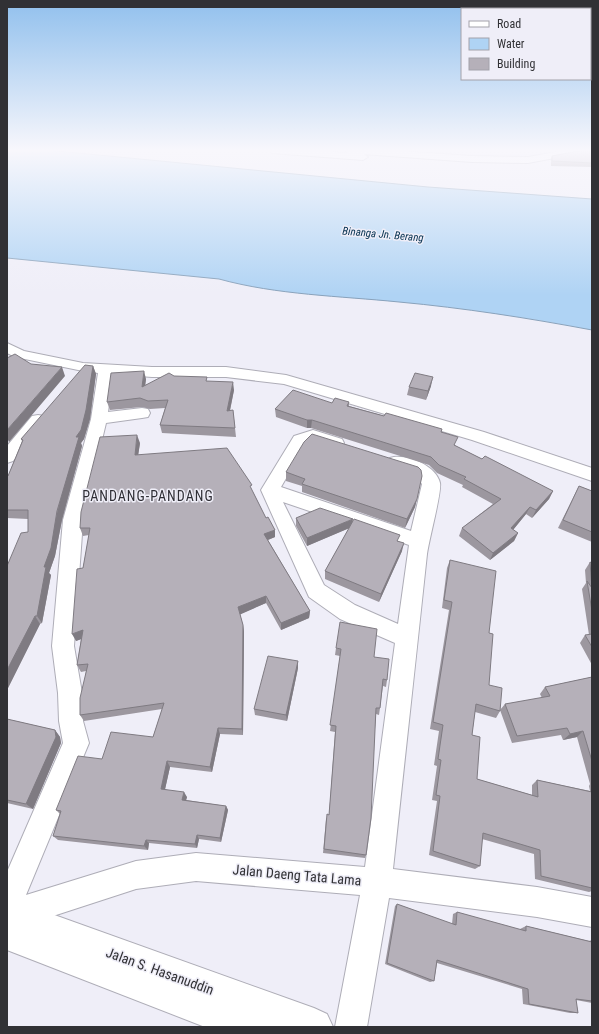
<svg xmlns="http://www.w3.org/2000/svg" width="599" height="1034" viewBox="0 0 599 1034" font-family="'Roboto Condensed',sans-serif">
  <rect width="100%" height="100%" fill="#efeef8"/>
  <path fill="#afd3f4" stroke="#89a2bb" d="M7 150H47L428 187 592 199V330C528 318 464 308 399 302 340 296 277 295 219 279L7 258Z"/>
  <g fill="none" stroke-linecap="round" stroke-linejoin="round">
    <g stroke="#aeadb7" stroke-width="2">
      <path id="street" d="M267 150H307L363 154 368 157 363 160 272 153Z
        M344 150H385L472 156 528 157 567 150H586L581 153 528 163 472 162 349 153Z
        M7 343 24 351 83 363 152 367H226L286 375 484 432 592 468V481L472 440 284 384 226 377H152L113 374 108 412 142 408 148 409 150 413 148 417 142 418 106 423 83 520 74 646 82 693 83 721 89 743 26 895 136 861 196 853 365 867 395 643 340 619 309 597 261 490 294 436 313 430 342 439 344 443 342 447C330 451 317 437 306 444L281 487 411 531 422 484 416 476 390 466 387 462 390 458C405 453 436 465 440 483 442 492 429 539 427 554 416 659 404 764 393 869L537 887 592 897V927L537 917 389 898 367 1027H335L360 895 196 881 136 889 7 931V872L63 743 59 721 58 693 52 646 63 520 91 419 98 373 83 371 15 357 7 353ZM283 502 409 545 398 624 355 605 324 585Z
        M38 415 44 416 46 420 44 424 13 461 7 463V446L32 416Z"/>
    </g>
    <g stroke="#aeadb7" stroke-width="2">
      <path id="highway" d="M7 898 314 1008 327 1014 333 1027H205L7 950Z"/>
    </g>
    <use href="#street" fill="#fff" fill-rule="evenodd"/>
    <use href="#highway" fill="#fff" fill-rule="evenodd"/>
  </g>
  <path fill="#9c979f" d="M592 150V167L551 166V160L552 156Z
    M93 366 96 374 90 419 84 439 81 443 82 446 62 520 55 556 49 573 51 575 42 623 40 624 7 690 28 532V519L7 518V476H8L22 441 21 439Z
    M174 376 207 381 234 390 230 411 233 410 236 437 162 433 160 425 165 408 150 409 142 407 110 410 107 402 146 379 145 385Z
    M431 386 426 400 407 395 409 387Z
    M349 402V406L442 432 456 446 482 459 553 491 549 499 532 518 526 514 513 530 518 533 514 541 490 560 459 536 462 528 493 504 462 487 463 485 437 473 429 465 311 428H307L276 417 275 409 332 403Z
    M140 443 138 455 253 492 275 537 268 540 310 611 309 618 281 630 266 603 240 614 243 625 244 632 243 735 220 734 212 772 170 767 165 789 187 797 186 800 226 806 228 810 221 842 199 839 197 848 149 843 148 850 58 840 53 836 60 814 56 810 102 759 153 737 162 709 84 721 80 715 86 671 81 672 77 665 81 639 76 641 83 568 89 535 83 536 80 528Z
    M286 472 422 476 415 507 405 528 302 492V486L286 481Z
    M579 486 592 491V542L558 528Z
    M296 518 352 522 398 541 402 551 379 602 325 579V571L349 528 307 546 296 526Z
    M450 560 489 633V685L500 711 496 718 475 712 472 735 477 779 532 795V785L537 780 590 791 589 786 590 784 577 737 563 740 561 735 512 743 500 710 505 704 542 698 540 694 545 687 592 677V891L589 892 535 879 534 854 482 839 480 866 475 869 429 855 437 801 432 800 437 766 434 765 439 731 430 729 449 610 442 608 447 568Z
    M590 562 592 563V665L580 643 585 635H589L582 589 586 583 585 570Z
    M336 648 374 657 387 680 386 687 383 686 380 708 379 715 376 714 366 855 365 858 323 853 326 819 329 815 335 732 330 731 340 656 335 655Z
    M298 661V668L287 721 255 715 254 709Z
    M7 719 55 730 60 737 61 743 33 809 7 803Z
    M397 904 452 924 453 914 457 912 520 930V929L526 926 589 941 592 940V1003L576 1000 578 1013H570L523 1004 522 989 437 963 434 981 430 982 385 964 395 906Z"/>
  <path fill="#7f7b82" d="M93 366 96 374 90 419 84 439 81 443 82 446 62 520 55 556 49 573 51 575 42 623 37 616 44 567Z
    M62 367 65 376 9 442 7 438V430Z
    M144 371 146 379 144 395 142 387Z
    M433 377 431 386 426 400 428 391Z
    M233 382 234 390 228 419 227 411Z
    M307 420H312L311 428H307Z
    M137 435 140 443 137 463 135 455Z
    M553 491 549 499 532 518 536 510Z
    M417 499 415 507 405 528 407 519Z
    M530 507 526 514 508 536 511 528Z
    M353 519 352 527 307 546V538Z
    M275 530V537L265 541 264 534Z
    M518 533 514 541 490 560 493 553Z
    M404 543 402 551 379 602 381 594Z
    M266 596V603L239 615 238 607Z
    M310 611 309 618 281 630V623Z
    M35 616 40 624 7 690V670Z
    M243 625 244 632 243 735 242 729Z
    M83 630 87 637 76 641 72 634Z
    M298 661V668L287 721 286 715Z
    M218 728 220 734 212 772 210 767Z
    M55 730 60 737 61 743 33 809 26 804Z
    M583 731 577 737 563 740 570 734Z
    M167 761 170 767 164 794 161 789Z
    M184 792 187 797 185 804 182 800Z
    M226 806 228 810 221 842 220 838Z
    M197 835 199 839 197 848 195 844Z
    M146 840 149 843 148 850 144 846Z"/>
  <path fill="#b5b0b9" stroke="#7f7b82" d="M583 150H592V163L552 161V156Z
    M15 354 31 364 62 367 7 430V358Z
    M85 365 93 366 86 410 81 430 76 437H79L57 511 51 548 44 567H46L37 616H35L7 670V566L21 533 28 532V510H7V476H8L23 440 21 439Z
    M144 371 142 387 169 373 174 376 207 377 206 381 233 382 227 411 233 410 235 428 160 425 168 400 148 401 140 398 107 402 111 373Z
    M415 373 433 377 428 391 409 387Z
    M293 390 332 403 335 398 349 402 347 406 384 416 386 413 442 429 441 432 458 437 454 445 482 459 485 456 553 491 536 510 530 507 511 528 518 533 493 553 462 528 501 499 464 479 466 477 439 465 431 457 312 420H307L275 409Z
    M312 434 418 467 421 470 422 476 417 499 407 519 302 484 305 479 286 472 304 442Z
    M137 435 135 455 227 448 252 485 250 486 266 518 268 517 275 530 264 534 310 611 281 623 266 596 238 607 243 625 242 729 218 728 210 767 167 761 161 789 184 792 182 800 226 806 220 838 197 835 195 844 146 840 144 846 53 836 61 811 56 810 78 756 102 759 111 732 153 737 164 703 80 715V698L88 664 77 665 83 630 72 634 77 569 83 568 90 528H80L81 512 100 437Z
    M579 486 592 491V532L563 520Z
    M320 508 353 519 307 538 296 518Z
    M354 519 400 535 397 541 404 543 381 594 325 571Z
    M450 560 496 571 489 633 493 634 489 685 502 688 500 711 476 704 472 735 480 737 477 779 538 797 537 780 592 792V888L541 876 540 850 483 833 480 866 433 851 440 796 436 795 441 760 438 759 443 725 433 722 452 602 444 600Z
    M590 562 592 563V588Z
    M587 581 592 588V611Z
    M340 622 377 629 374 657 389 659 387 680 383 679 380 708H376L371 818 366 855 324 849 327 814 329 815 336 726 330 725 341 649 336 648Z
    M592 634V647L585 635Z
    M268 656 298 661 286 715 254 709Z
    M592 677V761L583 731 570 734 567 728 517 736 505 704 550 696 545 687Z
    M7 719 55 730 56 737 26 804 7 800Z
    M397 904 456 925 457 912 526 931V926L592 942V1001L576 999 578 1013 529 1004 528 989 437 960 434 981 387 963Z"/>
  <linearGradient id="sky" x2="0" y2="1"><stop stop-color="#91c0ed"/><stop offset="0.51" stop-color="#f8f7fc"/><stop offset="1" stop-color="#f8f7fc" stop-opacity="0"/></linearGradient>
  <rect width="599" height="295" fill="url(#sky)"/>
  <g text-anchor="middle" stroke-width="3" stroke-linejoin="round" paint-order="stroke">
    <g font-size="11" font-style="italic" fill="#04304f" stroke="#efeef8">
      <text transform="translate(383 234) rotate(5)" y="4">Binanga Jn. Berang</text>
    </g>
    <g font-size="14" letter-spacing="1" fill="#2f2e35" stroke="#efeef8">
      <text x="148" y="501">PANDANG-PANDANG</text>
    </g>
    <g font-size="14" fill="#313135" stroke="#efeef8">
      <text transform="translate(297 875) rotate(5)" y="5">Jalan Daeng Tata Lama</text>
      <text transform="translate(160 971) rotate(20)" y="5">Jalan S. Hasanuddin</text>
    </g>
  </g>
  <rect width="599" height="1034" fill="none" stroke="#313135" stroke-width="16"/>
  <rect x="461" y="8" width="130" height="72" fill="#efeef8" stroke="#a3a2aa"/>
  <rect x="469" y="21" width="20" height="6" fill="#ffffff" stroke="#a3a2aa"/>
  <text x="497" y="28" font-size="12" fill="#313135">Road</text>
  <rect x="469" y="38" width="20" height="12" fill="#afd3f4" stroke="#a3a2aa"/>
  <text x="497" y="48" font-size="12" fill="#313135">Water</text>
  <rect x="469" y="58" width="20" height="12" fill="#b5b0b9" stroke="#a3a2aa"/>
  <text x="497" y="68" font-size="12" fill="#313135">Building</text>
</svg>
